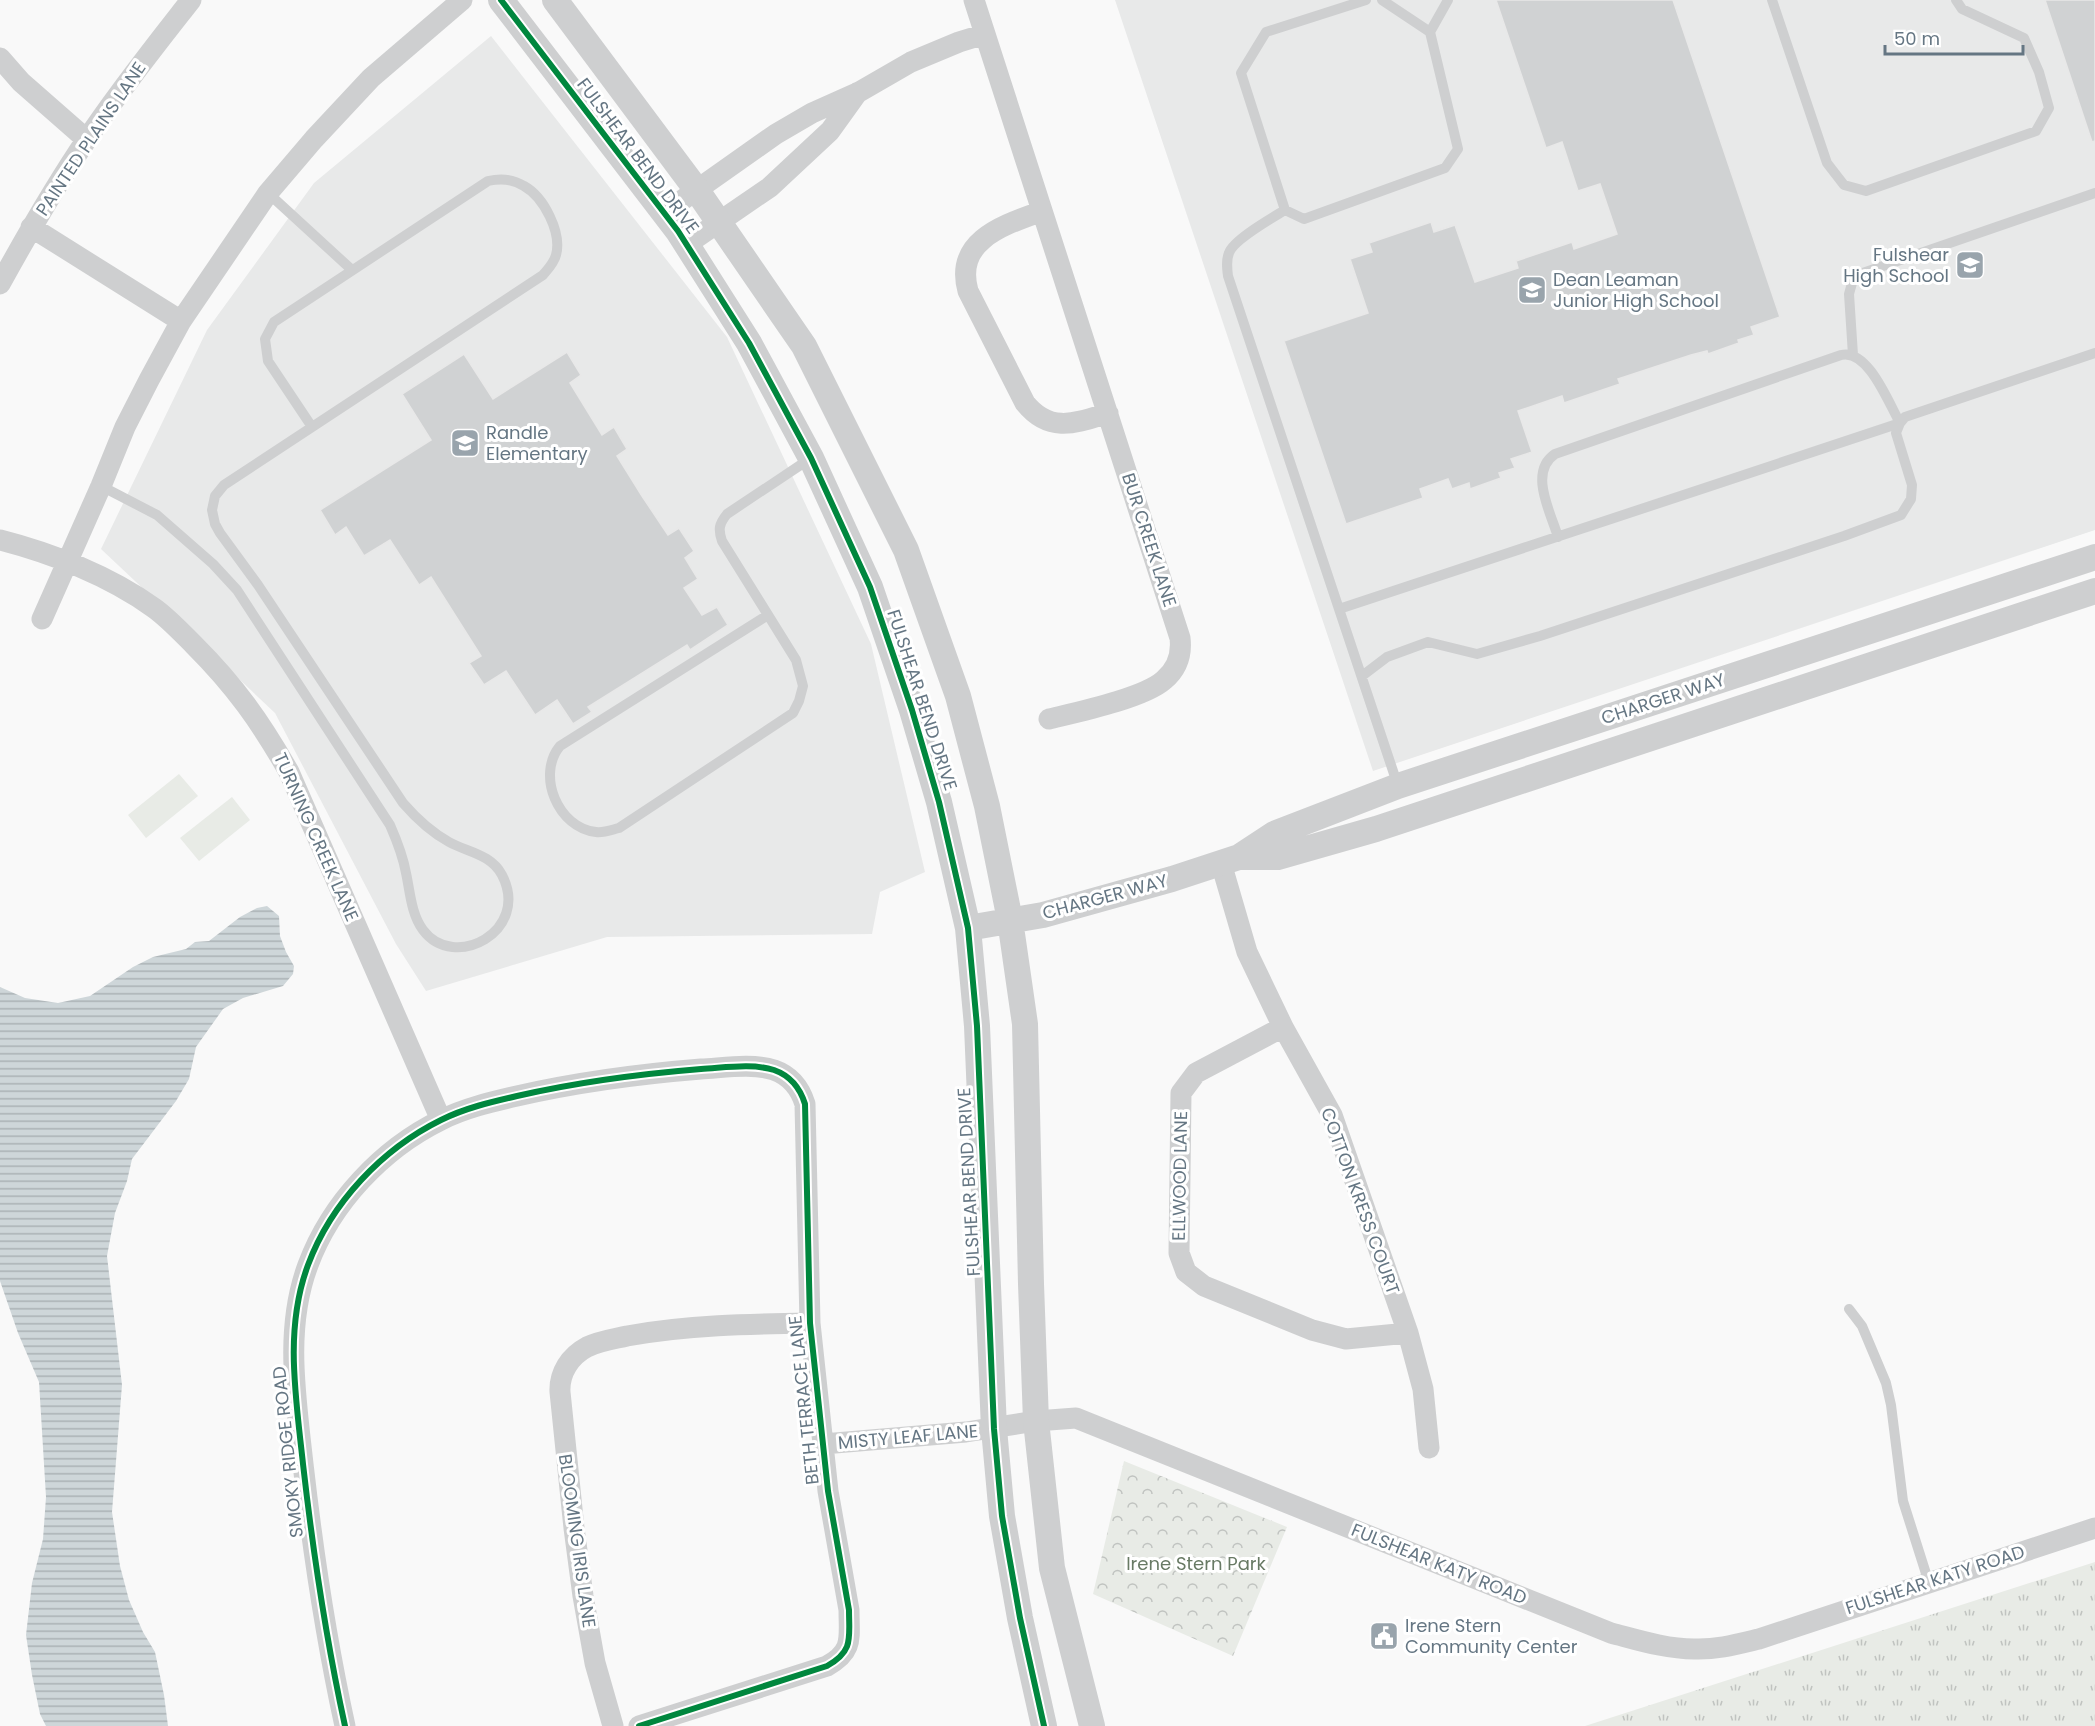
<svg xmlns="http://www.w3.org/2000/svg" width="2095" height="1726" viewBox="0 0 2095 1726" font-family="Poppins,sans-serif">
  <defs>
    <pattern id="grass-tufts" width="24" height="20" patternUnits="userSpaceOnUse" patternTransform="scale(1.5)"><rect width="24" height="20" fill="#e8ebe6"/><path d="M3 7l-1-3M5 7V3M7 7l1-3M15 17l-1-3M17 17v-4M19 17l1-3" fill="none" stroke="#c0c3c0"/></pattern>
    <pattern id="forest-crowns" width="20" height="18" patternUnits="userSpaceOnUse" patternTransform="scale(1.5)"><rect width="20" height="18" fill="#e8ebe6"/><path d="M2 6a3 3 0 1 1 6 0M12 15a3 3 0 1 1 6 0" fill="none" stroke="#c0c3c0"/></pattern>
    <pattern id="water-rules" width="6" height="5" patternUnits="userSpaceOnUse" patternTransform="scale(1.5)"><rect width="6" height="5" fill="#ced6d9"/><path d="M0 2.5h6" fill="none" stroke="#abb2b5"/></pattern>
  </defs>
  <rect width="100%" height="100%" fill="#f9f9f9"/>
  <path fill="#e8e9e9" d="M1115 0H2095V530L1373 771Z
    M491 36 727 337 871 644 925 872 880 892 872 934 607 937 426 991 396 944 275 713 101 549 207 330 314 183Z"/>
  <path fill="url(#grass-tufts)" d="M2095 1562V1726H1585Z"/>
  <path fill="url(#forest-crowns)" d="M1124 1461 1287 1527 1233 1656 1093 1594Z"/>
  <path fill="#e8ebe6" d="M179 774 198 796 146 838 128 815Z
    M232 797 250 820 199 861 180 838Z"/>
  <path fill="url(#water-rules)" d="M267 906 279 916 280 936 286 952 294 966 293 974 283 986 243 998 223 1009 196 1047 189 1079 176 1101 132 1159 127 1181 115 1213 107 1256 122 1385 112 1512 120 1566 129 1600 143 1632 155 1652 164 1695 168 1726H46L40 1714 32 1675 26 1635 32 1583 43 1539 46 1497 39 1382 18 1333 0 1281V987L25 998 58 1003 90 996 133 967 153 957 186 949 195 942 209 941 240 917 257 908Z"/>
  <path fill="#d0d2d3" stroke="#e8e8e8" stroke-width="1.5" d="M1496 0H1673L1780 317 1751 327 1754 335 1738 340 1739 343 1708 354 1707 351 1691 355 1618 379 1620 384 1564 403 1562 396 1518 411 1532 452 1511 459 1515 468 1499 473 1501 478 1470 489 1469 483 1452 489 1448 479 1420 489 1423 498 1346 524 1284 341 1368 313 1350 259 1372 252 1369 243 1431 222 1434 232 1455 225 1475 282 1518 268 1516 261 1572 242 1574 249 1617 234 1600 184 1578 191 1562 142 1546 148Z
    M2045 0H2095V141L2092 142Z
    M567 352 581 375 570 383 602 435 614 427 627 449 617 456 642 496 668 535 679 528 694 551 685 558 698 579 684 588 702 615 717 607 728 625 690 650 687 645 588 707 592 712 573 724 557 700 535 715 506 671 484 685 469 663 481 656 431 577 419 585 390 540 364 556 346 527 335 535 320 510 431 440 402 394 464 354 493 399Z"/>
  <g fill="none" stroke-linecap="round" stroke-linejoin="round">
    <path stroke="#cecfd0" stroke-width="10" d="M1366 0 1266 32 1241 73 1285 210 1304 219 1445 168 1458 149 1430 32 1448 0
      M1382 0 1430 32
      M1772 0 1827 163 1844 185 1866 191 2036 131 2049 108 2039 72 2024 38 1962 9 1956 0
      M268 193 352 270
      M1285 210C1272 218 1233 240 1229 253 1226 260 1227 268 1228 276L1398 786
      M1853 355 1849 294 1854 276 2095 193
      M101 486 157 515 213 564 237 590 390 825C397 841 403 856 406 873 410 891 411 914 423 930 454 972 531 931 502 875 491 854 467 852 449 842 431 832 416 818 403 803L258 585 220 533 215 524 212 510 215 496 224 485 543 275C548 269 554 263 556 255 562 233 544 197 524 186 513 179 501 178 488 181L274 322 265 339 268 361 312 427
      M1339 609C1526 548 1713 485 1900 423 1889 404 1868 348 1841 355L1555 454C1528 472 1551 513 1558 537
      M768 615 560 746C536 775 558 828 596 832 604 833 611 830 619 828L793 713 799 701 803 686 796 660 722 541C718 529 719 524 727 514L811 458
      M1362 676 1387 657 1428 642 1477 654 1540 636 1844 536 1901 515 1911 499 1912 485 1896 433 1900 423 1905 417 2095 353
      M1849 1309 1862 1326 1886 1383 1891 1405 1903 1501 1929 1583"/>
    <path stroke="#cecfd0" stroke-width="21" d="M974 0 1180 638C1182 655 1177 669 1164 680 1144 698 1078 712 1049 719
      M0 58 21 82 86 139
      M1042 211C1004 225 954 240 968 291L1025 403C1050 434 1076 423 1108 413
      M664 213 776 134 812 113 859 92 911 62 959 42 985 34
      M31 227 181 321
      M687 244 770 187 830 131 858 92
      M0 284C27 235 55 186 87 139 119 91 155 46 191 0
      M0 540C51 553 110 576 154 608 168 618 181 632 194 645 235 686 260 721 289 772L441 1120
      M42 619 101 486 125 427 149 380 181 321 268 193 314 139 371 78 462 0
      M1221 863 1247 952 1283 1027 1332 1115 1408 1333 1423 1389 1429 1448
      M1283 1027 1196 1073 1181 1093 1179 1253 1186 1272 1204 1286 1312 1330 1346 1339 1408 1333
      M823 1444 966 1432 1036 1421 1076 1418 1611 1633C1638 1640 1666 1649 1694 1649 1716 1650 1738 1644 1759 1639L2095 1528
      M345 1726C326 1639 313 1552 303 1464 296 1398 284 1329 308 1265 331 1203 382 1149 441 1120 465 1108 491 1102 517 1096 578 1082 639 1074 701 1069 723 1068 752 1063 774 1070 791 1076 800 1088 805 1104L810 1323 828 1491 849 1610C849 1638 854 1651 827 1666L639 1726
      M613 1726 595 1663 583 1596 574 1528 560 1392C559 1373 570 1356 587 1347 599 1341 614 1339 627 1336 687 1325 749 1324 810 1323"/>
    <path stroke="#cecfd0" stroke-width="26" d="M501 0 678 231 749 343 811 458 870 587 912 710 939 802 968 928 977 1026 994 1429 1002 1516 1020 1618 1044 1726
      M555 0 696 189 804 346 906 550 958 696 987 806 1010 920 1025 1024 1031 1284 1036 1421 1052 1568 1092 1726
      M1239 857H1278L1376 829 2095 591
      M968 928 1043 915 1172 879 1239 857 1274 834 1398 786 2095 557"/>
    <g stroke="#fff" stroke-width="10">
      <path id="cycleway" d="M501 0 678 231 749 343 811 458 870 587 912 710 939 802 968 928 977 1026 994 1429 1002 1516 1020 1618 1044 1726
        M345 1726C326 1639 313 1552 303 1464 296 1398 284 1329 308 1265 331 1203 382 1149 441 1120 465 1108 491 1102 517 1096 578 1082 639 1074 701 1069 723 1068 752 1063 774 1070 791 1076 800 1088 805 1104L810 1323 828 1491 849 1610C849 1638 854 1651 827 1666L639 1726"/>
    </g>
    <use href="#cycleway" stroke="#00873e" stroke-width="6"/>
  </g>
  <defs>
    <g id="school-square" transform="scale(1.5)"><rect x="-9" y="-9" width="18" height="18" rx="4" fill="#99a4ac" stroke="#fff"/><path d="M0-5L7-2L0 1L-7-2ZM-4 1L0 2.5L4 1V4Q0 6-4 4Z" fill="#fff"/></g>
    <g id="civic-square" transform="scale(1.5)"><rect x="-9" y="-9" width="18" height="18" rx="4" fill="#99a4ac" stroke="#fff"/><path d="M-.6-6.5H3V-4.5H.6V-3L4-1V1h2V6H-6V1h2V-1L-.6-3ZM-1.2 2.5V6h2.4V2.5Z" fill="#fff"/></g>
  </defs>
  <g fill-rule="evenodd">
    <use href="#school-square" x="1970" y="265"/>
    <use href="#school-square" x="1532" y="290"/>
    <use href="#school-square" x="465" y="443"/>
    <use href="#civic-square" x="1384" y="1636"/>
  </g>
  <g text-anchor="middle" stroke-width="6" stroke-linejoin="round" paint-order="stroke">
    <g font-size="18" fill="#657683" stroke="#fff">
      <text transform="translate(91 139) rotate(-56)" y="6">PAINTED PLAINS LANE</text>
      <text transform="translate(638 156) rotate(53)" y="6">FULSHEAR BEND DRIVE</text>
      <text transform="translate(1149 540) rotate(72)" y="6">BUR CREEK LANE</text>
      <text transform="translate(1663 699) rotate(-18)" y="6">CHARGER WAY</text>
      <text transform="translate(922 700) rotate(72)" y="6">FULSHEAR BEND DRIVE</text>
      <text transform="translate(316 837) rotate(66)" y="6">TURNING CREEK LANE</text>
      <text transform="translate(1105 897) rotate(-15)" y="6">CHARGER WAY</text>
      <text transform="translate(1180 1176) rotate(-89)" y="6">ELLWOOD LANE</text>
      <text transform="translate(969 1182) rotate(-93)" y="6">FULSHEAR BEND DRIVE</text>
      <text transform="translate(1360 1201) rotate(70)" y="6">COTTON KRESS COURT</text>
      <text transform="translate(804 1400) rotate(-96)" y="6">BETH TERRACE LANE</text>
      <text transform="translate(908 1437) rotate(-5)" y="6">MISTY LEAF LANE</text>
      <text transform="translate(288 1452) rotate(-96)" y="6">SMOKY RIDGE ROAD</text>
      <text transform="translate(577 1541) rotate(82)" y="6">BLOOMING IRIS LANE</text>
      <text transform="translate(1439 1564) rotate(22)" y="6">FULSHEAR KATY ROAD</text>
      <text transform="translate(1935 1580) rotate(-18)" y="6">FULSHEAR KATY ROAD</text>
    </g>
    <g font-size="18" fill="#657683" stroke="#fff" text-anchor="start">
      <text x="1949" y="261" text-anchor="end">Fulshear<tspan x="1949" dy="21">High School</tspan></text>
      <text x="1553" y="286">Dean Leaman<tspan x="1553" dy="21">Junior High School</tspan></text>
      <text x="486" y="439">Randle<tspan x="486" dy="21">Elementary</tspan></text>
      <text x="1405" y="1632">Irene Stern<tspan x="1405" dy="21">Community Center</tspan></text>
    </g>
    <g font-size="18" fill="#687a64" stroke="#fff">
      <text x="1196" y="1570">Irene Stern Park</text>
    </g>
  </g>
  <path d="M1885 45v9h138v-9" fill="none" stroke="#657683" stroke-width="3"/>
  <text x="1894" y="45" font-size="18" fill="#657683" stroke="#ffffff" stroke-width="4.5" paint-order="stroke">50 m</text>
</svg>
